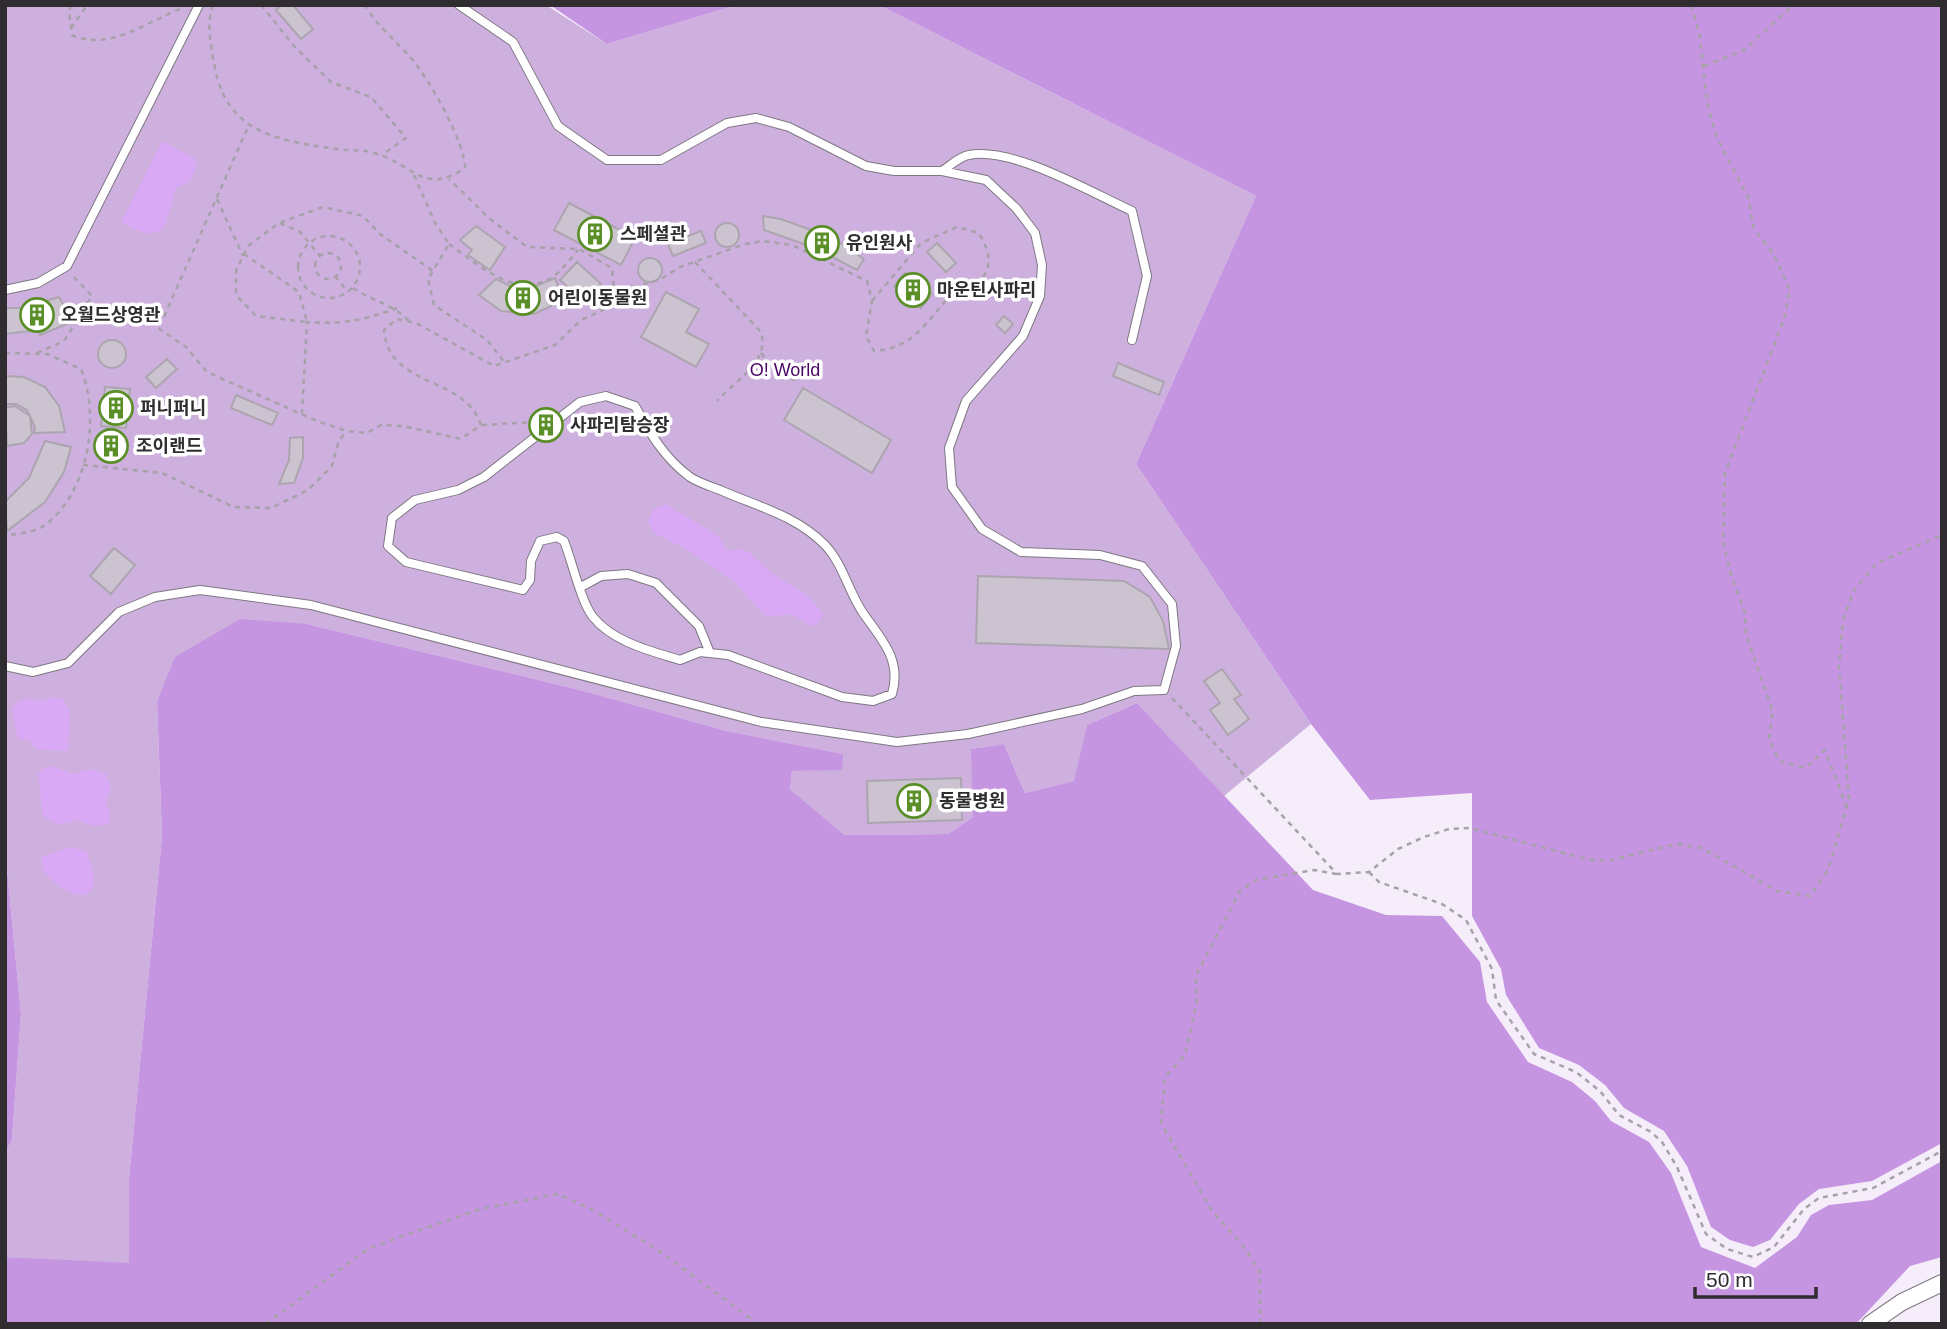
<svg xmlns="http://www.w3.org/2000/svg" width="1947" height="1329" viewBox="0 0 1947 1329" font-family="Helvetica,'Noto Sans KR',sans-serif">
  <rect width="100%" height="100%" fill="#f5edf9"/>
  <path fill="#cdb0de" d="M5 5H546L607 44 737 5H879L1256 196 1136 464 1311 724 1224 796 1137 703 1087 725 1075 781 1025 793 1004 744 972 749 973 817 948 834 843 835 790 789 792 771 842 769V754L727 731 584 691 307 624 157 702 162 836 129 1178V1264L5 1257V1153L12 1140 21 1014 5 848Z"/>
  <path fill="#c695e1" d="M550 5H737L607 44Z
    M879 5H1942V1143L1872 1181 1819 1189 1799 1204 1770 1240 1753 1247 1730 1240 1711 1227 1687 1166 1664 1131 1624 1108 1605 1085 1579 1065 1539 1048 1506 995 1501 969 1472 916V793L1370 800 1311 724 1136 464 1256 196Z
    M240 619 307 624 584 691 727 731 843 754 842 770 792 771 790 789 844 835 948 834 973 817 971 749 1004 744 1025 793 1074 781 1087 725 1137 703 1313 890 1386 915 1442 916 1480 962 1487 1002 1528 1062 1572 1082 1595 1101 1611 1121 1649 1142 1671 1173 1701 1247 1755 1268 1797 1237 1811 1215 1829 1205 1872 1200 1942 1161V1257L1910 1266 1856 1324H5V1257L129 1263V1178L162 836 157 702 175 657Z
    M5 848 21 1014 12 1140 5 1153Z"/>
  <path fill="#daa9f5" d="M162 141 194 158 197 166 190 181 176 188 165 226C151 241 135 229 121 222Z
    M666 504 718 536 728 551 739 549 749 552 773 574 808 596 824 615 813 627 791 614 767 617 732 580 684 548 654 533 648 521 653 510Z
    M54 697 63 699 70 713 68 751 36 749 29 740 18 739 12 709C22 691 39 705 54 697Z
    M52 766 73 774 90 769 106 774 111 786 106 801 111 820 107 825 95 826 77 820 59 825 43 816 38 774 43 768Z
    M71 847 87 852C89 860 94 871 94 879 93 912 55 886 45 873 43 869 42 861 41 857Z"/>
  <path fill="#cbc4d0" stroke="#aca5b0" stroke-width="2" d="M282 5H293L313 29 301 39 276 10Z
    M569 203 635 238 621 265 554 230Z
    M763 216 781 219 833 238 864 259 857 270 815 248 764 230Z
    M715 235a12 12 0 1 1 24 0a12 12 0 1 1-24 0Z
    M476 226 505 247 490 270 468 255 472 250 460 240Z
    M701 231 706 243 673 256 668 244Z
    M937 243 956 263 946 272 927 252Z
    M638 270a12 12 0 1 1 24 0a12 12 0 1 1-24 0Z
    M577 262 601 284 584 303 560 280Z
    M905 273 932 294 921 308 894 286Z
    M555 278 564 300 534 314 501 311 479 295 496 279 512 287 529 289Z
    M666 292 699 309 686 332 709 344 696 367 641 337Z
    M59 297 72 322 40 335 39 330 5 334V308H24Z
    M1004 316 1013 324 1005 333 996 325Z
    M98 354a14 14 0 1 1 28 0a14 14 0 1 1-28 0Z
    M167 359 177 369 156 388 146 377Z
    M1118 363 1164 382 1159 395 1113 376Z
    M5 376 24 377 45 387 59 406 65 432 34 433 35 427 27 410 16 404H5Z
    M105 387 130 389 126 428 101 426Z
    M803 388 891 440 872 473 784 420Z
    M236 395 278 413 272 425 231 408Z
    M15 406 30 416 32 434 24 443 7 446 5 408Z
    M551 412 560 429 540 438 532 421Z
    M107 429 115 430 120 434V457L117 462H107L102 458 101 436Z
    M303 437V458L294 483 279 484 289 460 290 438Z
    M45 441 71 447 64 472 45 502 7 531 5 502 29 478Z
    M114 548 135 565 111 594 90 576Z
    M978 576 1124 581 1150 597 1163 621 1169 649 976 643Z
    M1222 669 1241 695 1234 699 1249 719 1228 735 1210 710 1220 703 1204 681Z
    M961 778 962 820 868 823 867 781Z"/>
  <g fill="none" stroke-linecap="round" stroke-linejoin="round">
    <g stroke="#7f7883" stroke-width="10">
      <path id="lane" d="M942 171C950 166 960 156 969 155 1012 146 1092 193 1132 211L1147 276 1132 340
        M5 290 38 283 67 266 199 5
        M606 396 635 406C650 433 664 458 690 477 699 483 710 486 720 490 756 506 795 515 824 544 843 563 848 591 863 613 882 640 902 660 892 694L873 701 842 697 728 655 700 652 680 660C651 651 613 642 593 617 581 602 572 561 564 541L557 537 540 541 531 561 530 580 523 590 406 562 388 546 392 518 415 500 458 490 484 477 580 402Z
        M581 587 601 576 628 574 656 583 699 626 710 653
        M5 666 33 672 68 663 119 612 155 597 200 590 311 605 761 722 897 742 968 734 1082 709 1134 691 1164 690 1176 646 1172 604 1142 566 1100 555 1021 552 982 529 952 487 949 448 966 401 1023 336 1040 296 1042 265 1035 233 1016 208 986 180 942 171H894L866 166 789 127 756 118 727 123 661 160H607L558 126 513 42 459 5"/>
    </g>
    <g stroke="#7f7883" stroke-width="18">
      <path id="street" d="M1870 1324 1902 1302 1942 1283"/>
    </g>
    <path stroke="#a7a1aa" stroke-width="2.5" stroke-dasharray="5 5" stroke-linecap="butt" d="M71 5 69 12 72 35C110 52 147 21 183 8
      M213 5C206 26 211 47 215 68 227 134 281 141 337 149 349 151 362 149 374 153 414 164 423 196 465 168 465 142 429 79 411 58 396 41 376 25 365 5
      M261 5 294 46 331 82 371 97 406 138 382 155
      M1691 5 1699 32 1708 108 1718 140 1748 197 1754 229 1773 253 1790 290 1784 319 1725 473 1723 542 1731 575 1745 613 1746 634 1773 712 1769 738 1779 761 1806 768 1825 750 1846 805
      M71 28 87 5
      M1704 66 1744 50 1793 5
      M414 175 435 223 449 244 428 279 434 305 487 340 505 363
      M217 199 243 256
      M280 223 300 232 320 256
      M298 267a31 31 0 1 1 62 0a31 31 0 1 1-62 0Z
      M449 244C478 264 515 300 551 278 561 272 570 259 578 250
      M315 266a13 13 0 1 1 26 0a13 13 0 1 1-26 0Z
      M244 254 299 292 307 322 256 316 236 295V271L248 246 279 223 323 207 363 216 380 234 433 271
      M695 262 761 332C770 363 735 380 717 401
      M335 276 348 292
      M74 277 92 296 84 309
      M353 288C372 301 393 304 409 321
      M614 292 659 280 680 267 745 244 763 241 792 245 867 281 872 301 866 336 874 351C916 348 927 319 954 292 963 283 977 288 985 274 993 259 986 246 979 233L957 227 921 243 872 301
      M142 317 186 347 207 372 317 421 347 431 367 433 381 425 403 426 461 439 481 425C465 375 389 389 384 330L397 319 416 323 494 366 555 345 581 320 603 310 614 292 612 268 579 249 527 247 490 219 449 179
      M5 353 47 354 81 369C101 418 88 496 42 527 32 533 17 534 5 535
      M37 353 64 341 84 309 104 308 163 319 248 127
      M761 353 772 367 798 382
      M302 414 307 322C341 325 365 320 397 308
      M482 425 535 422
      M83 465 162 473 234 507 271 508 308 490 332 466 339 440 347 431
      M1172 698 1337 874 1369 872 1398 849 1424 837 1449 829 1470 828 1586 859 1608 861 1676 844 1702 848 1777 891 1810 896 1828 870 1849 799 1839 666 1843 620 1854 590 1877 563 1942 535
      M1369 872 1379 882 1442 904 1466 920 1492 969 1496 1000 1534 1054 1576 1072 1600 1091 1619 1115 1651 1132 1662 1142 1677 1167 1706 1234 1727 1249 1753 1257 1774 1247 1804 1209 1819 1198 1873 1188 1942 1151
      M266 1324 369 1248 480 1209 558 1194 593 1210 661 1252 758 1324
      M1261 1324 1259 1270 1241 1243 1212 1211 1161 1123 1165 1077 1185 1055 1197 1001 1196 975 1240 891 1256 880 1314 870 1336 874"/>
    <use href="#lane" stroke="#fff" stroke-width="8"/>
    <use href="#street" stroke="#fff" stroke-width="16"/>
  </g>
  <defs>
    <g id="building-ring" transform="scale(1.75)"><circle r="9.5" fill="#fefefe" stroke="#5a8f28" stroke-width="1.5"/><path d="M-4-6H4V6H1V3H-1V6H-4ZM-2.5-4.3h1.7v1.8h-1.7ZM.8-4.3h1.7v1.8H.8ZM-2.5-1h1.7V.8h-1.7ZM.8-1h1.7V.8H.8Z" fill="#5a8f28"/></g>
  </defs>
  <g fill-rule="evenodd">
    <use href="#building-ring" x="595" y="234"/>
    <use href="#building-ring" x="822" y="243"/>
    <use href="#building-ring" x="913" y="290"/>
    <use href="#building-ring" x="523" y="298"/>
    <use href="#building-ring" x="37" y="315"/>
    <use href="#building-ring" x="116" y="408"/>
    <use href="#building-ring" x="546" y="425"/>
    <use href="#building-ring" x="111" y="446"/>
    <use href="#building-ring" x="914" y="801"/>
  </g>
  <g text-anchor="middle" stroke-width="7" stroke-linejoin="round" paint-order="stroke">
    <g font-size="18" font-weight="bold" fill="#302d31" stroke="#fefefe" text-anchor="start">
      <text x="620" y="240">스페셜관</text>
      <text x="846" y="249">유인원사</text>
      <text x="937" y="296">마운틴사파리</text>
      <text x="548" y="304">어린이동물원</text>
      <text x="61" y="321">오월드상영관</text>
      <text x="140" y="414">퍼니퍼니</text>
      <text x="570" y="431">사파리탐승장</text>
      <text x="136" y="452">조이랜드</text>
      <text x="939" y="807">동물병원</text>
    </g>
    <g font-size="18" fill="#490663" stroke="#fefefe">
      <text x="785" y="376">O! World</text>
    </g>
  </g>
  <rect width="1947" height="1329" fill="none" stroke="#302d31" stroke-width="14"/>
  <path d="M1695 1287v10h121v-10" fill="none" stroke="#302d31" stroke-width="3.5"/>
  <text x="1706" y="1287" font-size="21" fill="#302d31" stroke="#fefefe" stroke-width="5" paint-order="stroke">50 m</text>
</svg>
